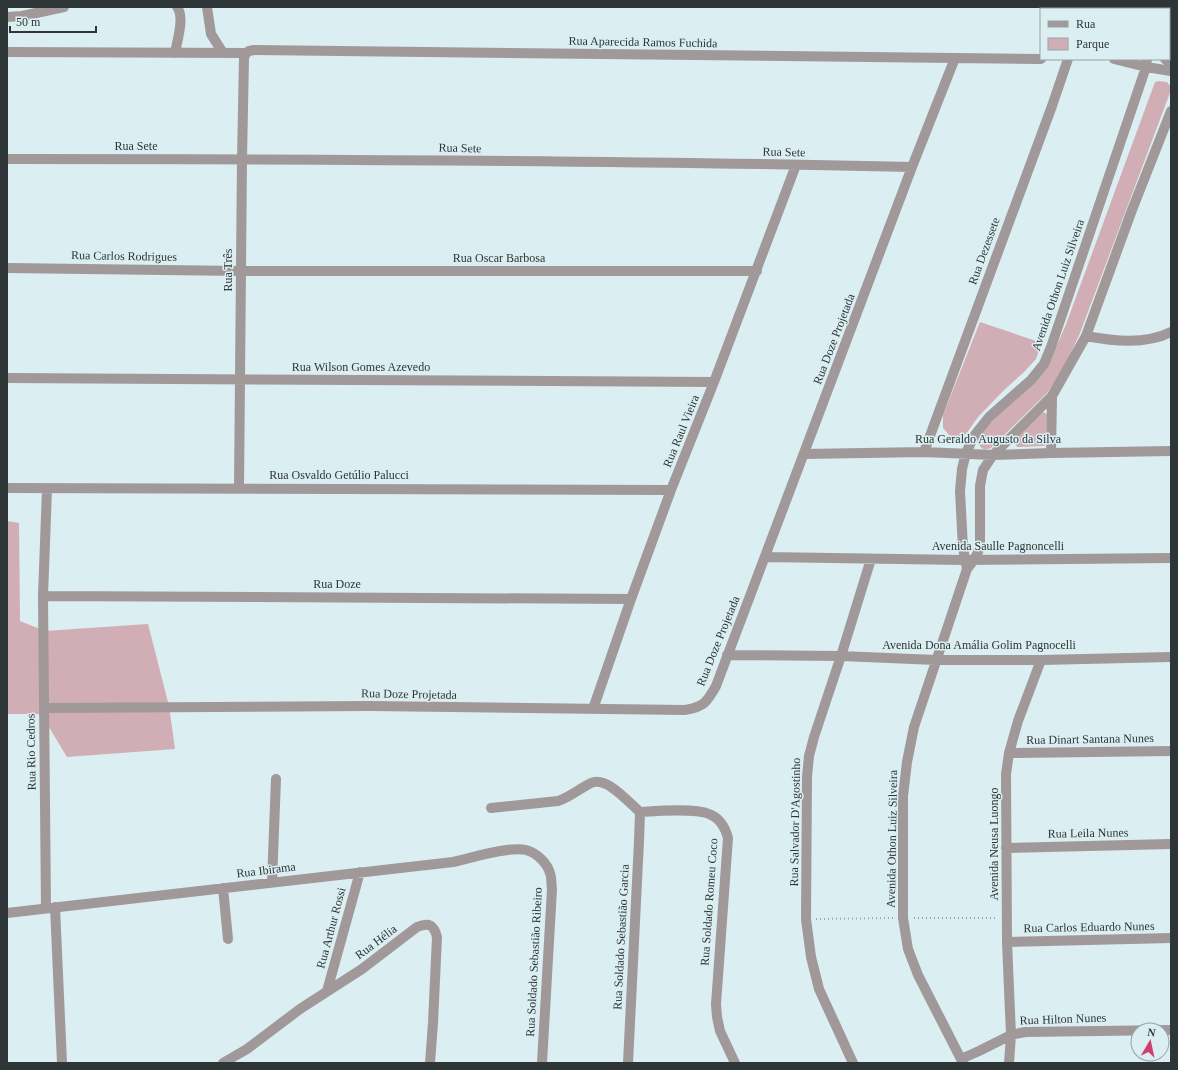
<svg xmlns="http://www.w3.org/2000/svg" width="1178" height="1070" viewBox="0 0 1178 1070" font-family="Georgia,serif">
  <rect width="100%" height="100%" fill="#dbeef1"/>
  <path fill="#d1aeb5" d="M1159 81 1167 82 1171 87V90L1080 333 1062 372 1048 392 991 448C988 449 986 450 983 449 980 447 978 444 978 441 979 427 1027 392 1037 379 1050 364 1057 344 1065 327L1155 82Z
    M980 322 1042 343 1036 359 1024 372 1004 390 978 417 966 434 957 438 949 435 943 428V415Z
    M1043 412 1047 414 1046 444 1044 446 1017 447 1015 443V438L1041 413Z
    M7 521 19 523 20 621 45 631 148 624 169 706 175 749 67 757 41 714H7Z"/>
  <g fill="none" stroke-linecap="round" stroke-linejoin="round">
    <path stroke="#9aa8ab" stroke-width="2" stroke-dasharray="1 3" stroke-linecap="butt" d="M914 918H997
      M816 919 893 918"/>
    <path stroke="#a09899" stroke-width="10" d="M207 7 211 34 223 53
      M1126 7 1127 9
      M1170 7 1171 8
      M7 17 22 16 64 7
      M1169 21 1171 19
      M7 52 246 53
      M175 53C177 41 185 17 177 7
      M246 53 249 51 254 50 1041 59
      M1114 59 1146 67 1171 71
      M1165 59 1171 63
      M7 159C309 159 611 160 912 167
      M7 268 241 271H757
      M1086 336C1113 341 1145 345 1171 332
      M7 378 714 382
      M924 452 1052 106 1068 59
      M1051 453 1052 396
      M804 454 924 452 993 455 1051 453 1171 451
      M7 488 671 490
      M239 488 242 159 244 58 246 53
      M765 557 965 560 1171 558
      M967 569 963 548 960 491 962 469 966 453 974 436 989 417 1031 380 1044 364 1051 347 1146 67 1147 59
      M43 596 631 599
      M727 655 841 656 936 660H1041L1171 657
      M44 708 369 706 685 710C704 707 707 702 716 686L912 167 955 58
      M593 709 631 599 671 490 714 382 796 165
      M1009 753 1171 751
      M491 808 558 801C570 797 579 789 591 783 607 776 628 802 640 812 657 811 695 808 709 814 720 818 725 827 728 838L716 1004 717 1017 720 1031 735 1063
      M1006 848 1171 844
      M272 882 276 779
      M223 888 228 939
      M55 907 62 1063
      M46 908 43 596 47 489
      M7 913 453 862C471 858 509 846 526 850 537 853 547 863 550 873 552 878 551 884 552 889L542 1063
      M1007 942 1171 938
      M327 991 360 872
      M961 1059 979 1051 1011 1035 1025 1032 1171 1030
      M223 1063 247 1049 300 1009 362 969 417 927C429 922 434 925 437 937L433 1023 430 1063
      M628 1063 639 841 640 812
      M853 1063 819 989 811 957 806 919 807 777 809 756 814 737 841 656 871 559
      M963 1063 918 975 908 949 903 918V796L907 762 914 727 967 569C973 562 977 556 980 547V486L983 470 993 455 1052 396 1086 336 1132 210 1171 111
      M1009 1063 1011 1035 1007 942 1006 774 1009 753 1018 721 1041 660"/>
  </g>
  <g text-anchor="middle" stroke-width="3" stroke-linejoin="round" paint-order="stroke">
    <g font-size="12" fill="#2e3537" stroke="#dbeef1">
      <text transform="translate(643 42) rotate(1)" y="4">Rua Aparecida Ramos Fuchida</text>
      <text x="136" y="150">Rua Sete</text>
      <text transform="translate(460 148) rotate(1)" y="4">Rua Sete</text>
      <text transform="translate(784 152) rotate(1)" y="4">Rua Sete</text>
      <text transform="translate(984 251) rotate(-70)" y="4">Rua Dezessete</text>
      <text transform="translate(124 256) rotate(1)" y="4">Rua Carlos Rodrigues</text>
      <text x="499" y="262">Rua Oscar Barbosa</text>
      <text transform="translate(228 270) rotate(-90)" y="4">Rua Três</text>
      <text transform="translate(1058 285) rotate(-71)" y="4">Avenida Othon Luiz Silveira</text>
      <text transform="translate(834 339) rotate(-69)" y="4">Rua Doze Projetada</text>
      <text x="361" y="371">Rua Wilson Gomes Azevedo</text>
      <text transform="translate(681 431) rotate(-68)" y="4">Rua Raul Vieira</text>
      <text x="988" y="443">Rua Geraldo Augusto da Silva</text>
      <text x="339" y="479">Rua Osvaldo Getúlio Palucci</text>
      <text x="998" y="550">Avenida Saulle Pagnoncelli</text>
      <text x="337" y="588">Rua Doze</text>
      <text transform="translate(718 641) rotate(-68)" y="4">Rua Doze Projetada</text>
      <text x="979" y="649">Avenida Dona Amália Golim Pagnocelli</text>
      <text transform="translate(409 694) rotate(1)" y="4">Rua Doze Projetada</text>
      <text transform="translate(1090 739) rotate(-1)" y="4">Rua Dinart Santana Nunes</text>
      <text transform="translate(31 752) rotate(-91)" y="4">Rua Rio Cedros</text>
      <text transform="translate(795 822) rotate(-89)" y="4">Rua Salvador D'Agostinho</text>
      <text transform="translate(1088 833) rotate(-1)" y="4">Rua Leila Nunes</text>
      <text transform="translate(892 839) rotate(-89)" y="4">Avenida Othon Luiz Silveira</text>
      <text transform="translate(994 844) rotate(-90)" y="4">Avenida Neusa Luongo</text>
      <text transform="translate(266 870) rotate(-7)" y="4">Rua Ibirama</text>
      <text transform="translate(709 902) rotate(-86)" y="4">Rua Soldado Romeu Coco</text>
      <text transform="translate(1089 927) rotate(-1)" y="4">Rua Carlos Eduardo Nunes</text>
      <text transform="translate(331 928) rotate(-75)" y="4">Rua Arthur Rossi</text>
      <text transform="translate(621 937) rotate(-87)" y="4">Rua Soldado Sebastião Garcia</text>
      <text transform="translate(376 942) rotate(-37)" y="4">Rua Hélia</text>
      <text transform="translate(534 962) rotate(-87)" y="4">Rua Soldado Sebastião Ribeiro</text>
      <text transform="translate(1063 1019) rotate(-2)" y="4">Rua Hilton Nunes</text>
    </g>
  </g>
  <rect width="1178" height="1070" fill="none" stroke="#2e3537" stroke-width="16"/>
  <rect x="1040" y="8" width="130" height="52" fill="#dbeef1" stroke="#96a4a7"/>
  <rect x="1048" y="21" width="20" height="6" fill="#a09899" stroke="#96a4a7"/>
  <text x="1076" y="28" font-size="12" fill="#2e3537">Rua</text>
  <rect x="1048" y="38" width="20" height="12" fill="#d1aeb5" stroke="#96a4a7"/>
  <text x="1076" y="48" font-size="12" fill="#2e3537">Parque</text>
  <g transform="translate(1150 1042) rotate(9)"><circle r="19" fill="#dbeef1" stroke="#96a4a7"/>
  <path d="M0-3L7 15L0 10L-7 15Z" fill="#cc3f6e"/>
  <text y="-6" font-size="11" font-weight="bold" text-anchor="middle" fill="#2e3537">N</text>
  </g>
  <path d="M10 26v6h86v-6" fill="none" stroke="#2e3537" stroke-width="2"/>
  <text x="16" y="26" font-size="12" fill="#2e3537" stroke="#dbeef1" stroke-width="3" paint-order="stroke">50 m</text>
</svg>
